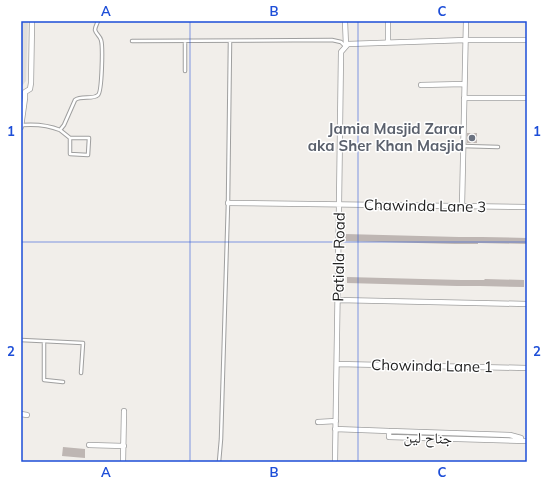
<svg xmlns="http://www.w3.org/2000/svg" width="548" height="483" viewBox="0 0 548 483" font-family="Mulish,'Noto Naskh Arabic',sans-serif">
  <rect width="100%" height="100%" fill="#f1eeea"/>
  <path fill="#e0dedb" d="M21 21H28L26 81 22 86Z"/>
  <path fill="#beb6b3" d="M467 133H477V143H467Z
    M345 234 459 237H482L527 238V244L478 243V244H455L345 241Z
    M347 277 461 280H484L485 279 524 280V287L480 286H457L347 283Z
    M63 447 85 449V458L62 456Z"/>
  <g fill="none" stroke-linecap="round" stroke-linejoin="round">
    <g stroke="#9f9f9f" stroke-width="4.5">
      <path id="lane" d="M132 41 332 40 341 42 345 46
        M185 71V41
        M22 125C35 124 48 125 60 130L64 125 75 100C81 95 93 100 98 95 102 92 103 46 101 40 100 36 96 34 95 30 95 27 97 24 98 21
        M60 130 70 138V154L88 155 89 138H70
        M463 146 498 147
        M21 340 83 343 81 373
        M44 342V380L63 382
        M219 462 221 439 228 203 230 41"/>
    </g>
    <g stroke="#9f9f9f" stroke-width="6">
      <path id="street" d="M345 21 346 46
        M388 42V21
        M421 85 464 84
        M464 98H527
        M21 127 25 98V92L30 89 31 83 32 21
        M228 203 527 207
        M462 206 466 21
        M338 300 527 304
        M337 364 527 368
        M21 414 27 415
        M318 422 336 421
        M335 429 389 431V437L527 441
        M389 431 510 435 521 438V441
        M89 445 124 446
        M123 462 124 411
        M335 462 339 205 341 52 348 44 466 40H527"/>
    </g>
    <use href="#lane" stroke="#fff" stroke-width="2.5"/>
    <use href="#street" stroke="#fff" stroke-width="4.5"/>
  </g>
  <path fill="none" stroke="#1d4ed8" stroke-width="1" stroke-opacity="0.55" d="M190 21V462M358 21V462M21 242H527"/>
  <circle fill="#6b7280" stroke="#fff" stroke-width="1.5" cx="472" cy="138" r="4"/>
  <g text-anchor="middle" stroke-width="3" stroke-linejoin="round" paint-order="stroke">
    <g font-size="15" font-weight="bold" fill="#5b616d" stroke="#fff" text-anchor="end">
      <text x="464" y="134">Jamia Masjid Zarar<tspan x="464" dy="17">aka Sher Khan Masjid</tspan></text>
    </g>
    <g font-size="15" fill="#222" stroke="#fff">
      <text transform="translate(425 206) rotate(1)" y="5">Chawinda Lane 3</text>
      <text transform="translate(339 257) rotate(-89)" y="5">Patiala Road</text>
      <text transform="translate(432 366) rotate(1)" y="5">Chowinda Lane 1</text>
      <text transform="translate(428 438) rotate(2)" y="5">جناح لین</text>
    </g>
  </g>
  <rect width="548" height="483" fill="none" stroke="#ffffff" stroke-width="44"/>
  <rect x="22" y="22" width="504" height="439" fill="none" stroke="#1d4ed8" stroke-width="1.5"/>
  <g font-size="13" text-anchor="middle" font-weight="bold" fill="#1d4ed8">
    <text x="106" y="16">A</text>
    <text x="274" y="16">B</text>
    <text x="442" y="16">C</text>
    <text x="11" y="136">1</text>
    <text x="537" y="136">1</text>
    <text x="11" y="356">2</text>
    <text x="537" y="356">2</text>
    <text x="106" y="477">A</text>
    <text x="274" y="477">B</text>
    <text x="442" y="477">C</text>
  </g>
</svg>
